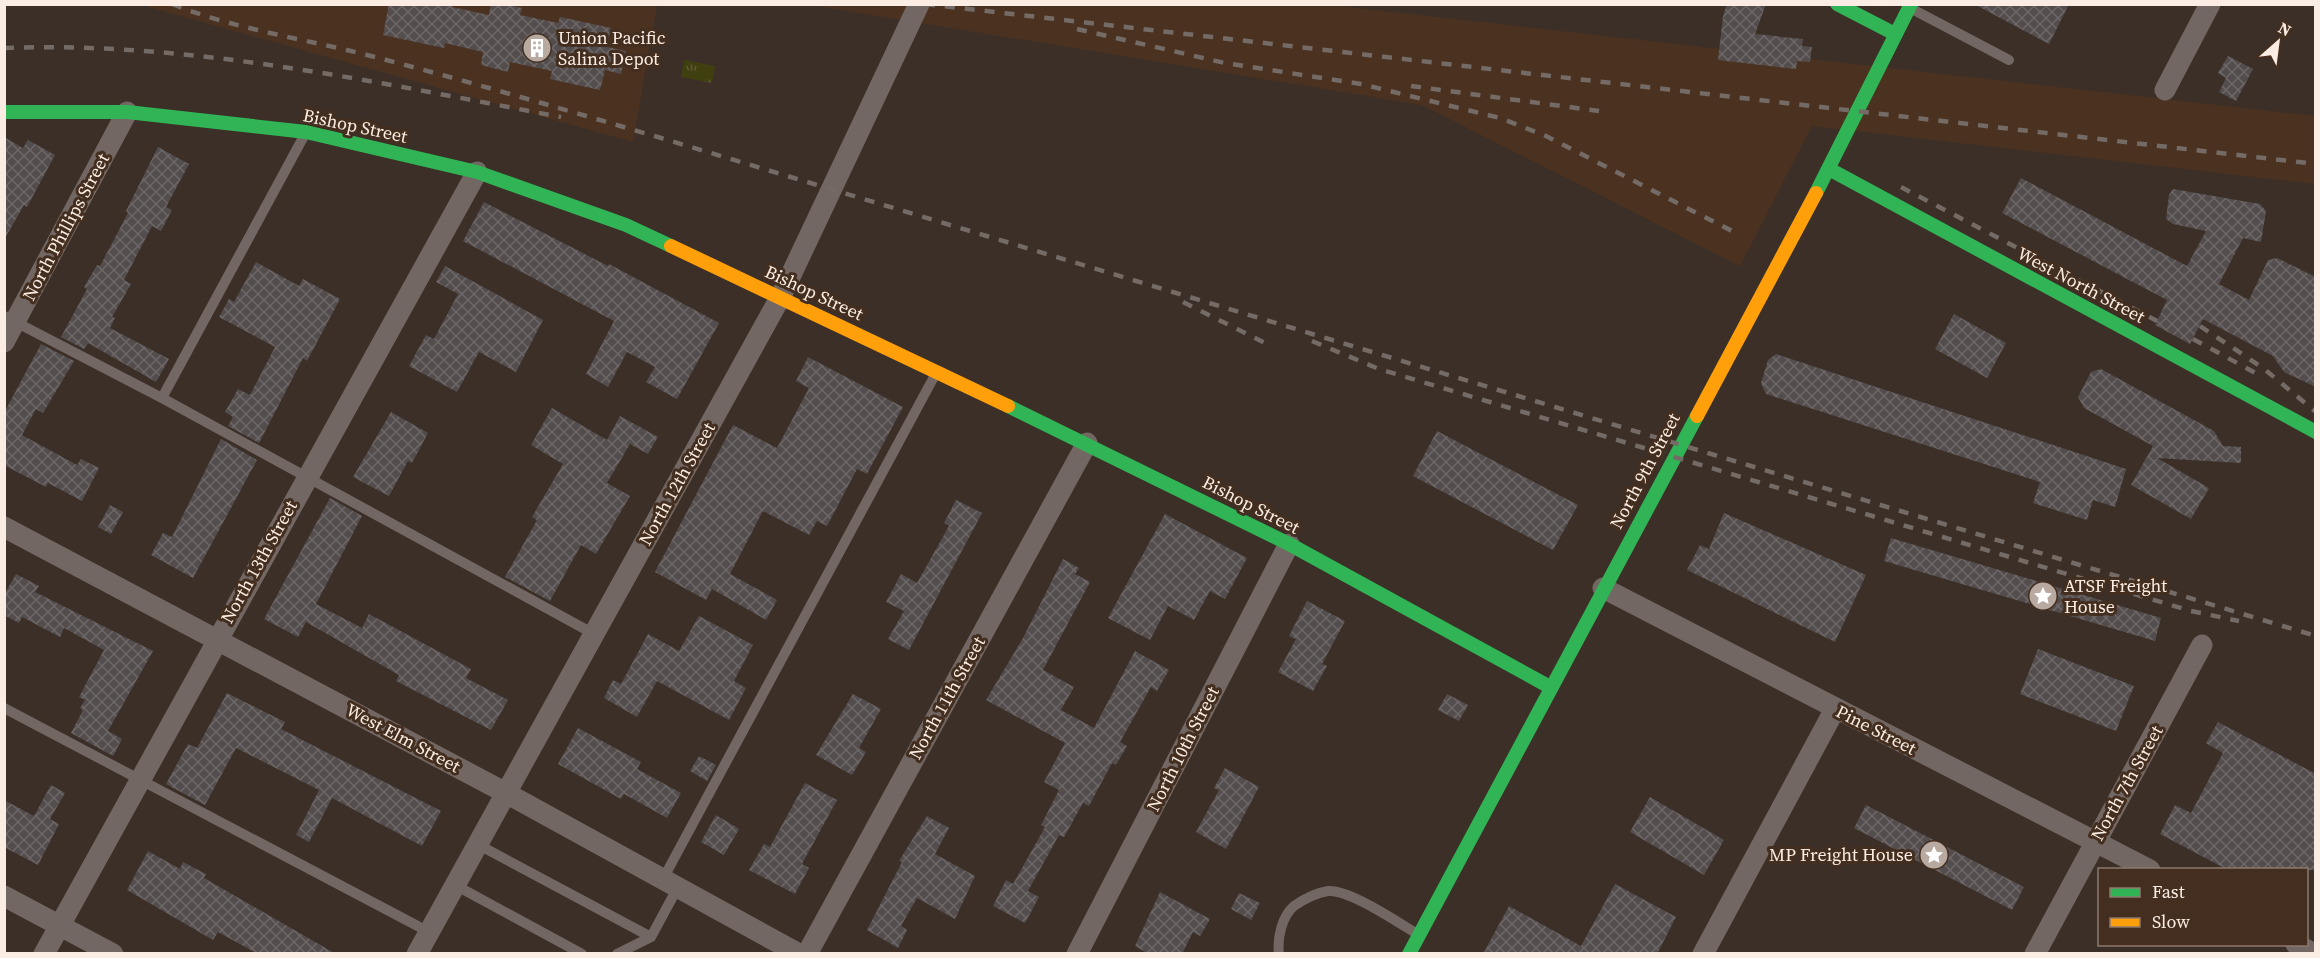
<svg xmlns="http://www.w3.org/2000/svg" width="2320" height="958" viewBox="0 0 2320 958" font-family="'Source Serif 4',serif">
  <defs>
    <pattern id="grass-tufts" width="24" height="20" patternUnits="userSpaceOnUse" patternTransform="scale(1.5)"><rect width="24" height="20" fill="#403f10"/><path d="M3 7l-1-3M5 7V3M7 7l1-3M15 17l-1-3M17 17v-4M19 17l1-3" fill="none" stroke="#5c5b33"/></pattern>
    <pattern id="building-cross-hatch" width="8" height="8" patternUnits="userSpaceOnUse" patternTransform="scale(1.5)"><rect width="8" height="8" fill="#534d4e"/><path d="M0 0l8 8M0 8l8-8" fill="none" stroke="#6d6767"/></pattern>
  </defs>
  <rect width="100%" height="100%" fill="#3b2f27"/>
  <path fill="#4b3220" d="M141 5H657L633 142Z
    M811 5H1331L2315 116V184L1812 126 1740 266 1422 105Z"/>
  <path fill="url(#grass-tufts)" d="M684 60 715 66 712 83 681 77Z"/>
  <path fill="url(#building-cross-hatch)" d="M389 4H452V7L489 15 491 4H505L522 8 520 15 558 23 560 17 611 28 607 47 626 51 621 74 605 70 600 90 550 79 552 71 510 62 508 72 481 65 483 52 445 43 444 48 383 35Z
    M1727 4H1766L1755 34 1803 39 1802 46 1812 47 1810 62 1797 61 1796 69 1718 60 1723 16Z
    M1974 4H2069L2049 44Z
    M2228 56 2253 69 2236 101 2219 92 2226 78 2218 73Z
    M4 137 23 148 28 140 55 155 27 207 24 205 4 240Z
    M158 147 189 164 166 207 172 210 161 231 152 226 124 280 131 284 112 317 115 318 110 328 169 359 156 382 88 343 84 349 61 337 87 289 84 287 97 265 100 266 128 213 126 211Z
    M2021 178 2187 266 2206 231 2173 224 2166 219 2169 195 2173 189 2260 204 2266 211 2261 242 2243 238 2219 284 2249 300 2268 260 2277 258 2316 277V387L2284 372 2273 356 2203 319 2190 344 2155 325 2167 300 2002 213Z
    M484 202 608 266 609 264 719 323 677 399 646 382 655 367 627 352 608 387 586 374 614 321 463 241Z
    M256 262 299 286 303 279 340 299 307 361 303 358 259 443 228 426 233 417 225 412 238 389 250 395 275 347 219 317 229 299 234 302Z
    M445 266 543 320 516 372 479 352 457 392 409 366 426 335 434 339 458 294 436 282Z
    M1954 314 2006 343 1987 378 1935 349Z
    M41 344 74 361 43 413 36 409 22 435 77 465 81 459 99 468 82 501 48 483 46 487 4 465V413Z
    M1776 354 2126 469 2115 507 2093 500 2087 520 2033 503 2040 482 1766 394 1761 383 1768 360Z
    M808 357 903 407 867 474 857 469 827 526 817 521 809 535 763 511 730 574 777 600 766 620 712 589 706 600 655 572 733 425 777 448 809 388 796 381Z
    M2101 369 2214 431 2223 446 2241 447V463L2157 458 2209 488 2191 519 2131 485 2153 446 2084 408 2078 397 2091 372Z
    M552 408 607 440 620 416 658 437 648 454 630 444 607 483 630 496 596 554 581 545 550 601 505 577 537 520 532 517 563 464 531 445Z
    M391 412 428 433 412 463 408 461 389 496 353 477Z
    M1437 431 1578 505 1553 550 1413 476Z
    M221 439 257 460 193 578 151 555 163 533 172 537Z
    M330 498 362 516 316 604 362 628 369 614 471 669 466 678 508 700 491 730 396 681 399 675 306 622 298 637 264 619Z
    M956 500 982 513 909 650 888 639 904 611 886 602 901 574 917 583 949 526 944 523Z
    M110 505 123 512 111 534 98 527Z
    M1724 513 1866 575 1835 642 1687 570 1700 545 1709 549Z
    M1165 514 1247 558 1225 599 1210 591 1194 620 1168 606 1150 640 1108 618Z
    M1891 538 2161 618 2155 641 1884 561Z
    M1063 559 1079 568 1075 574 1090 582 1043 670 1074 687 1061 710 1094 728 1135 651 1169 670 1157 691 1151 687 1120 742 1127 746 1116 765 1112 763 1089 806 1083 803 1064 837 1059 835 1028 891 1039 897 1025 923 993 906 1006 880 1013 884 1045 827 1041 825 1059 790 1044 782 1065 743 986 700 1023 638Z
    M16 574 39 586 35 592 153 651 108 731 122 739 113 756 71 733 83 710 80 708 85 700 79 697 104 650 64 628 60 637 22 617 19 623 4 615V595Z
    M1307 601 1345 621 1322 664 1327 666 1313 691 1278 672 1296 639 1289 636Z
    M699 616 753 645 734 681 746 688 729 720 657 681 637 717 604 698 613 680 621 684 648 634 679 651Z
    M2038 649 2134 686 2116 731 2020 694Z
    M227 693 285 722 281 729 441 811 422 846 332 798 309 842 296 835 319 790 236 748 205 805 166 784 188 744 197 748Z
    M853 694 881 709 859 748 866 752 852 775 816 755Z
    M1447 694 1468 705 1459 721 1438 710Z
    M2218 722 2316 774V870H2228L2160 834 2175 805 2191 813 2223 753 2206 743Z
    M578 728 641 762 637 769 681 793 667 818 624 794 621 799 558 764Z
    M699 756 716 765 707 781 690 771Z
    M1225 768 1259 787 1226 849 1196 832 1219 790 1214 788Z
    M805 783 837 800 802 864 809 868 795 894 749 870 764 844 770 847Z
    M51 785 65 793 50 819 59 824 38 865 4 847V800L34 816Z
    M1650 797 1724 840 1704 875 1630 832Z
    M1866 805 2024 887 2012 910 1854 828Z
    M716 815 739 829 724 855 701 842Z
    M927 816 949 828 935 854 975 876 955 919 917 898 901 926 907 930 898 948 867 930 902 862 899 861Z
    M148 851 180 869 183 862 206 874 204 878 336 954H258L218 932 213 940 127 890Z
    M1615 884 1676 917 1657 954H1483L1509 906 1581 946Z
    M1160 892 1210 919 1200 936 1193 932 1182 954H1149L1135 946Z
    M1239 893 1260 903 1251 920 1231 909Z"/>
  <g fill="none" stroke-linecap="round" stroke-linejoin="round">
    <path stroke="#726763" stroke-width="10" d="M1912 9 2009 60
      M4 316 162 398 594 634
      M162 398 305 134
      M4 708 429 932
      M477 844 651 937
      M663 879 935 375
      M455 885 582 954
      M617 954 651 937 678 887
      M1279 954C1277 938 1282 916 1294 906 1304 899 1316 893 1328 891 1349 889 1397 922 1416 933"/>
    <path stroke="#726763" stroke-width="21" d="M2165 90 2210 4
      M4 342 127 112
      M4 527 506 793 799 954
      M1603 588 2150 870
      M4 896 113 954
      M2296 944 2314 954
      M44 954 477 172
      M417 954 781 296 919 4
      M807 954 1087 443
      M1077 954 1289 544
      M1703 954 1835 709
      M2035 954 2202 645"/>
    <path stroke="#30b455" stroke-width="14" d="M1837 4 1895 34
      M4 112H127L306 132 477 172 626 225 671 246
      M1829 169 2316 432
      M1816 193 1911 4
      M1008 406 1289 544 1550 687
      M1409 954 1697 416"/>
    <path stroke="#ff9f0a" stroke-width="14" d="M671 246 1008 406
      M1697 416 1816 193"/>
    <path stroke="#756b66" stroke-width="4.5" stroke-dasharray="10 10" stroke-linecap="butt" d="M172 4C237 30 307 39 375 57 471 82 566 110 661 138L2316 636
      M925 4 2316 164
      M1077 29 1225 63 1361 84 1500 118 1546 136 1732 231
      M4 48C192 41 378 83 561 117
      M1411 86 1599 111
      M1901 187 2157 321
      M1183 302 1265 343
      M2200 326 2263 368 2316 412
      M2193 339 2261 376
      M1312 341 1379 369 2191 611 2239 621"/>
  </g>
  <defs>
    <g id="building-disc" transform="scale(1.5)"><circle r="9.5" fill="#b8aaa1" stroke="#432e1f"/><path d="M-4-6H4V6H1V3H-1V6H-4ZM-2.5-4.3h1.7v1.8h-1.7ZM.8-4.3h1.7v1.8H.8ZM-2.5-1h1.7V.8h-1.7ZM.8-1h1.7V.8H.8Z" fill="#fff"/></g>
    <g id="sight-disc" transform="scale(1.5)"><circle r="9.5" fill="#b8aaa1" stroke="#432e1f"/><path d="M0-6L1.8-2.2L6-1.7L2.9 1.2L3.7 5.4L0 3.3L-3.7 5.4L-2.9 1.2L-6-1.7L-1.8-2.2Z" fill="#fff"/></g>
  </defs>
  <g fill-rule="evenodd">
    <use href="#building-disc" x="537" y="48"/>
    <use href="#sight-disc" x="2043" y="596"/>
    <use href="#sight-disc" x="1934" y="855"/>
  </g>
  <g text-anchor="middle" stroke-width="6" stroke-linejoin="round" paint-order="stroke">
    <g font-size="18" fill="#fbede3" stroke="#432e1f" text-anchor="start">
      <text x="558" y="44">Union Pacific<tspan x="558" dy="21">Salina Depot</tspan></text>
      <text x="2064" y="592">ATSF Freight<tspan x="2064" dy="21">House</tspan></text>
      <text x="1913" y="861" text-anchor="end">MP Freight House</text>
    </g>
    <g font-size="18" fill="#fbede3" stroke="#432e1f">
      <text transform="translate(355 126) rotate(12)" y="6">Bishop Street</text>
      <text transform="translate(66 227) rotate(-62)" y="6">North Phillips Street</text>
      <text transform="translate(2081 285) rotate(28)" y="6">West North Street</text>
      <text transform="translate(814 293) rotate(25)" y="6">Bishop Street</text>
      <text transform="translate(1645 471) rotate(-62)" y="6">North 9th Street</text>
      <text transform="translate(677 484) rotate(-61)" y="6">North 12th Street</text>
      <text transform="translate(1251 505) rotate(27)" y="6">Bishop Street</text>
      <text transform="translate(259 562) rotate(-61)" y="6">North 13th Street</text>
      <text transform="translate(947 698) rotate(-61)" y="6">North 11th Street</text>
      <text transform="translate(1876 730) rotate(27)" y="6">Pine Street</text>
      <text transform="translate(403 738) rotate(28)" y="6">West Elm Street</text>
      <text transform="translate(1183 749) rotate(-63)" y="6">North 10th Street</text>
      <text transform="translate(2127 783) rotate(-61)" y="6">North 7th Street</text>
    </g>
  </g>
  <rect width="2320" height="958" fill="none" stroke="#fbede3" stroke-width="12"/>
  <rect x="2098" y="868" width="210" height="78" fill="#432e1f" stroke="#8d7a6d" stroke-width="1.5"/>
  <rect x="2110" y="888" width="30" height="9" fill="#30b455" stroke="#8d7a6d" stroke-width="1.5"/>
  <text x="2152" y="898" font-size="18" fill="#fbede3">Fast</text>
  <rect x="2110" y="918" width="30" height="9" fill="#ff9f0a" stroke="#8d7a6d" stroke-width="1.5"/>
  <text x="2152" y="928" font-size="18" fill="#fbede3">Slow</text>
  <g transform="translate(2278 42) rotate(28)" stroke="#432e1f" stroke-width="4.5" paint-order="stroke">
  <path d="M0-4.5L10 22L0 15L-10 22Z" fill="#fbede3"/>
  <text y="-9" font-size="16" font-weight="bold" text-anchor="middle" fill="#fbede3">N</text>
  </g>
</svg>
